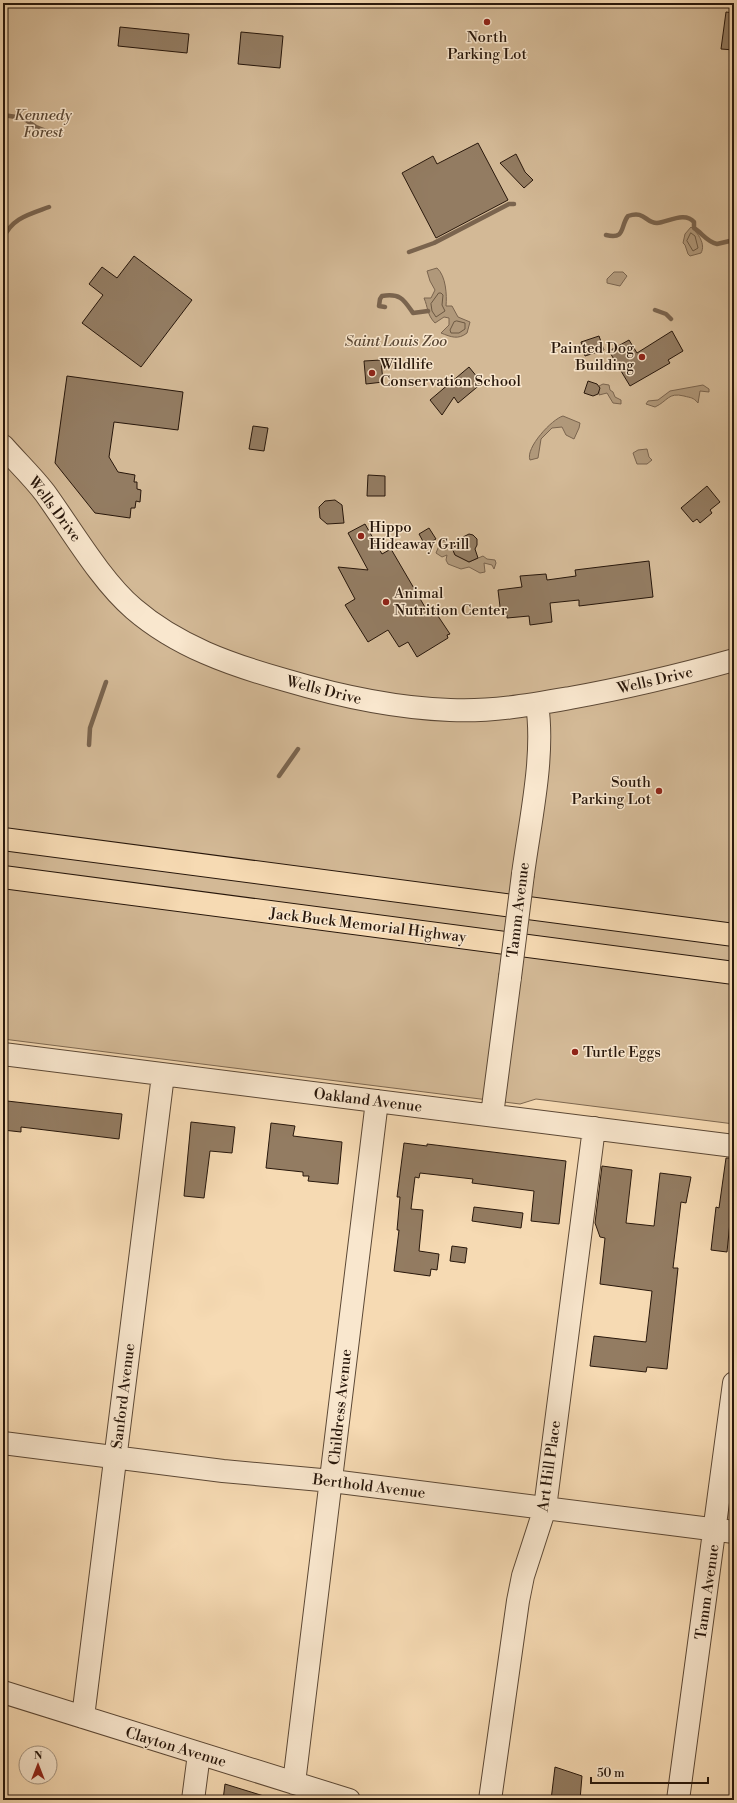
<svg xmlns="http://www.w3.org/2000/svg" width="737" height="1803" viewBox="0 0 737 1803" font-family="'Libre Bodoni',serif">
  <rect width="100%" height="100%" fill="#f6dab3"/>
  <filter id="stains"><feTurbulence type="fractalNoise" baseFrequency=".005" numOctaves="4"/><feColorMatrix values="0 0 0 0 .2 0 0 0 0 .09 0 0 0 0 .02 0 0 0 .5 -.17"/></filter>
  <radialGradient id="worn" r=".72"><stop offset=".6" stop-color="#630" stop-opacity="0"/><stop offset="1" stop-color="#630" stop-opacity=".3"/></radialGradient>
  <path fill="#d3b996" stroke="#7e6850" d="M3 3H734V1124L536 1099 520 1104 3 1039Z"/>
  <path fill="#b0987a" stroke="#7a644e" d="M691 227C698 233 706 244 701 253L690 256 688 254 685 245 683 243 685 234Z
    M437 268C446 276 447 295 446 306H452L458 317 470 322 467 333C458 340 451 337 441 333L449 325V318L444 317 435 323C427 315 428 307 424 298H431L435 290 430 281 427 271Z
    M614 272H623L627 276 620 286 607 283V279Z
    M603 384 609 385 610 390 613 392 615 397 621 400V404L613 403 607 393 599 395V386Z
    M703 385 709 389V392L700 391 698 403C693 397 691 398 684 396 668 392 668 401 655 407L646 404 648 401 658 400 670 391Z
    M563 416 580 423 579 428 574 439 566 435 562 427 552 428 541 439 538 458 530 460C525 448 552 419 563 416Z
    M647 449 649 457 652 460 647 464H637L633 453 638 450Z
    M445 540 448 548H452L455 555 469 562 483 556 487 559 495 560 496 563 494 569 492 565 484 563 485 572 480 573 469 567 461 569 448 564 446 560 447 555 442 557 436 553 441 541Z"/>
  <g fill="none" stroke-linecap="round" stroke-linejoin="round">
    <path stroke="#6c5842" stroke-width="1" d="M691 233 695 236 698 248 693 251 687 241Z
      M439 293H441L443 295 442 305 445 311 436 317 432 311 431 304Z
      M457 321 465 323V329L459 333H451L450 330 454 322Z"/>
    <path stroke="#7a644e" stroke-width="4.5" d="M3 115 23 118 36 127 56 135
      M606 235C626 240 620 226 628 216 645 210 645 223 657 223 668 222 685 211 694 222V228C702 233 707 242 717 244L734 240
      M3 239C11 218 30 214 49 207
      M409 252 434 243 509 204H514
      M385 307 379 306 380 299 382 296C401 293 404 300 413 313L428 311
      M655 310 666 314 671 319
      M89 745 90 728 106 682
      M279 776 298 749"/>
  </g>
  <path fill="#937c62" stroke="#28170b" d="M726 12 734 13V50L721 49Z
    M120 27 189 34 187 53 118 46Z
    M241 32 283 36 280 68 238 64Z
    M478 143 508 200 436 238 402 173 433 156 437 164Z
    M516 154 525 172 533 180 524 188 500 163Z
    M134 256 192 300 141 367 82 323 103 295 89 284 102 267 117 278Z
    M672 331 683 351 668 360 670 363 630 386 609 351 629 340 637 353Z
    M599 336 604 350 585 356 581 342Z
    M381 360 383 382 366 384 364 361Z
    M469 367 482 383 458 403 454 397 442 415 430 400Z
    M67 376 183 392 178 430 114 422 109 457 118 472 135 475 134 482H137V489L141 490 140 502 136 501 135 508H131L130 518 95 513 55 463Z
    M588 381 597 384 600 388 598 394 593 396 584 393Z
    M253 426 268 428 264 451 249 449Z
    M368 475 385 476V496H367Z
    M707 486 720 502 710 510 712 513 700 523 697 519 693 522 681 508Z
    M335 500 342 505 344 523 327 524 320 518 319 507 325 501Z
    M365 524 382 554 391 549 429 614 434 610 450 634 447 635 448 638 417 657 408 642 399 647 388 630 368 642 345 605 355 599 338 567 368 570 348 533Z
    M429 528 436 539 425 545 419 534Z
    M469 534 473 535 477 539V545L475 549 478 558 469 562 455 555 452 548 460 543 463 537Z
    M649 561 653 597 579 606V600L550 603 552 622 530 625 529 616 507 618V615H501L498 590 522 587 520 576 546 574 547 580 576 576 575 570Z
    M7 1101 122 1114 119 1139 21 1127V1132L3 1130Z
    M191 1122 235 1127 232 1153 210 1151 204 1198 184 1196Z
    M271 1123 295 1126 293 1136 342 1142 338 1184 308 1181 309 1176H303V1172L266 1168Z
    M404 1143 427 1146V1144L566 1161 559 1224 531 1221 534 1191 472 1183 473 1179 420 1173 419 1178 415 1177 411 1209 423 1210 419 1251 439 1254 437 1270 431 1269 430 1276 394 1271 399 1230H397L400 1197H397Z
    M726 1158H734V1207L732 1222H730L727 1252 711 1250 716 1207 719 1208Z
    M602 1166 632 1170 626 1223 654 1226 660 1173 691 1177 686 1203 681 1202 673 1268H678L667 1369 647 1367 646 1372 590 1366 594 1336 646 1342 652 1291 600 1284 605 1238 600 1237 595 1223Z
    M474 1207 523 1213 521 1228 472 1221Z
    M452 1246 467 1248 465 1263 450 1261Z
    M555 1767 582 1776 580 1800H551Z
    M225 1784 267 1797V1800H223Z"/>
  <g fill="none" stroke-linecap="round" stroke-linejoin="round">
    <g stroke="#5c4835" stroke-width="24">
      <path id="minor" d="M3 446C17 462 32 476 45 493 71 529 101 581 134 609 177 646 231 665 285 680 339 696 393 708 450 710 491 712 530 705 570 698 626 688 680 675 734 660
        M523 874C530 821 545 756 537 704
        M3 1054 734 1146
        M492 1115 510 977
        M3 1443 223 1471 332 1481 734 1532
        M3 1692 349 1800
        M83 1717 163 1075
        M294 1783 377 1101
        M193 1800 199 1754
        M490 1800 518 1601 523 1576 545 1508 594 1128
        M678 1800 734 1383"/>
    </g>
    <g stroke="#28170b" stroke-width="24">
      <path id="highway" d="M3 839 734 935
        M3 877 734 973"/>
    </g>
    <use href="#minor" stroke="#f9e7ce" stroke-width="22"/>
    <use href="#highway" stroke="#f6dab3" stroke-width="22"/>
    <g stroke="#5c4835" stroke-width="24" stroke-linecap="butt">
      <path id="minor-bridge" d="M510 977 523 874"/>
    </g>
    <use href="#minor-bridge" stroke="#f9e7ce" stroke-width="22"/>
  </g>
  <g fill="#8f2418" stroke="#f9e7ce" stroke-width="1.5">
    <circle cx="487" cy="22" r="4"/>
    <circle cx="642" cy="357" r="4"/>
    <circle cx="372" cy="373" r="4"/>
    <circle cx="361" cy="536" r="4"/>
    <circle cx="386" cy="602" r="4"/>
    <circle cx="659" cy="791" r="4"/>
    <circle cx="575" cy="1052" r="4"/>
  </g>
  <g text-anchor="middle" stroke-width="3" stroke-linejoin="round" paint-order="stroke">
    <g font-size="15" fill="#28170b" stroke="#f9e7ce" text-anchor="start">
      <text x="487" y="42" text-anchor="middle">North<tspan x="487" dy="17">Parking Lot</tspan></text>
      <text x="634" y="353" text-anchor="end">Painted Dog<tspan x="634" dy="17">Building</tspan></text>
      <text x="380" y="369">Wildlife<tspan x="380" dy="17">Conservation School</tspan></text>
      <text x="369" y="532">Hippo<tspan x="369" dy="17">Hideaway Grill</tspan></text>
      <text x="394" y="598">Animal<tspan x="394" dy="17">Nutrition Center</tspan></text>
      <text x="651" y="787" text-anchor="end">South<tspan x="651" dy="17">Parking Lot</tspan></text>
      <text x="583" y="1057">Turtle Eggs</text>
    </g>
    <g font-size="15" font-style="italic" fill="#5b4835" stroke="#f9e7ce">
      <text x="43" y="120">Kennedy<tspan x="43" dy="17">Forest</tspan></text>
      <text x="396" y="346">Saint Louis Zoo</text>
    </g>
    <g font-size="15" fill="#28170b" stroke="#f9e7ce">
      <text transform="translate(55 509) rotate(53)" y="5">Wells Drive</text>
      <text transform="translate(655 680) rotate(-13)" y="5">Wells Drive</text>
      <text transform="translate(324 690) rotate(14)" y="5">Wells Drive</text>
      <text transform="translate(518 910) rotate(-83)" y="5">Tamm Avenue</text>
      <text transform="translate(368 925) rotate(7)" y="5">Jack Buck Memorial Highway</text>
      <text transform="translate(368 1100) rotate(7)" y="5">Oakland Avenue</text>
      <text transform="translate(123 1396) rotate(-83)" y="5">Sanford Avenue</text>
      <text transform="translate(340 1407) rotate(-84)" y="5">Childress Avenue</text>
      <text transform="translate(549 1466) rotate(-82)" y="5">Art Hill Place</text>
      <text transform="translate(369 1486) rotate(7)" y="5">Berthold Avenue</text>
      <text transform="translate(707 1592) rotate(-82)" y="5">Tamm Avenue</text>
      <text transform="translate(176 1747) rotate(17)" y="5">Clayton Avenue</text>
    </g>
  </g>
  <rect width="737" height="1803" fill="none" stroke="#f6dab3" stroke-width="16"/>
  <rect x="4" y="4" width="729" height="1795" fill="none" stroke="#28170b" stroke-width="2"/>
  <rect x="8" y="8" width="721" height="1787" fill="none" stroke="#28170b"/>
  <g transform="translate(38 1765)"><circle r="19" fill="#f9e7ce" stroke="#a59480"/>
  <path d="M0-3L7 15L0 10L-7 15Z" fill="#8f2418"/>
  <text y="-6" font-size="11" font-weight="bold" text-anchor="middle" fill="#28170b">N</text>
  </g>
  <path d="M591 1777v6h117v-6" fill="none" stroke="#28170b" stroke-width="2"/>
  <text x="597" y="1777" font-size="12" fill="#28170b" stroke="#f9e7ce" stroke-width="3" paint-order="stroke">50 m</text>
  <rect width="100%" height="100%" filter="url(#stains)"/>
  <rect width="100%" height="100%" fill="url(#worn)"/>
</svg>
